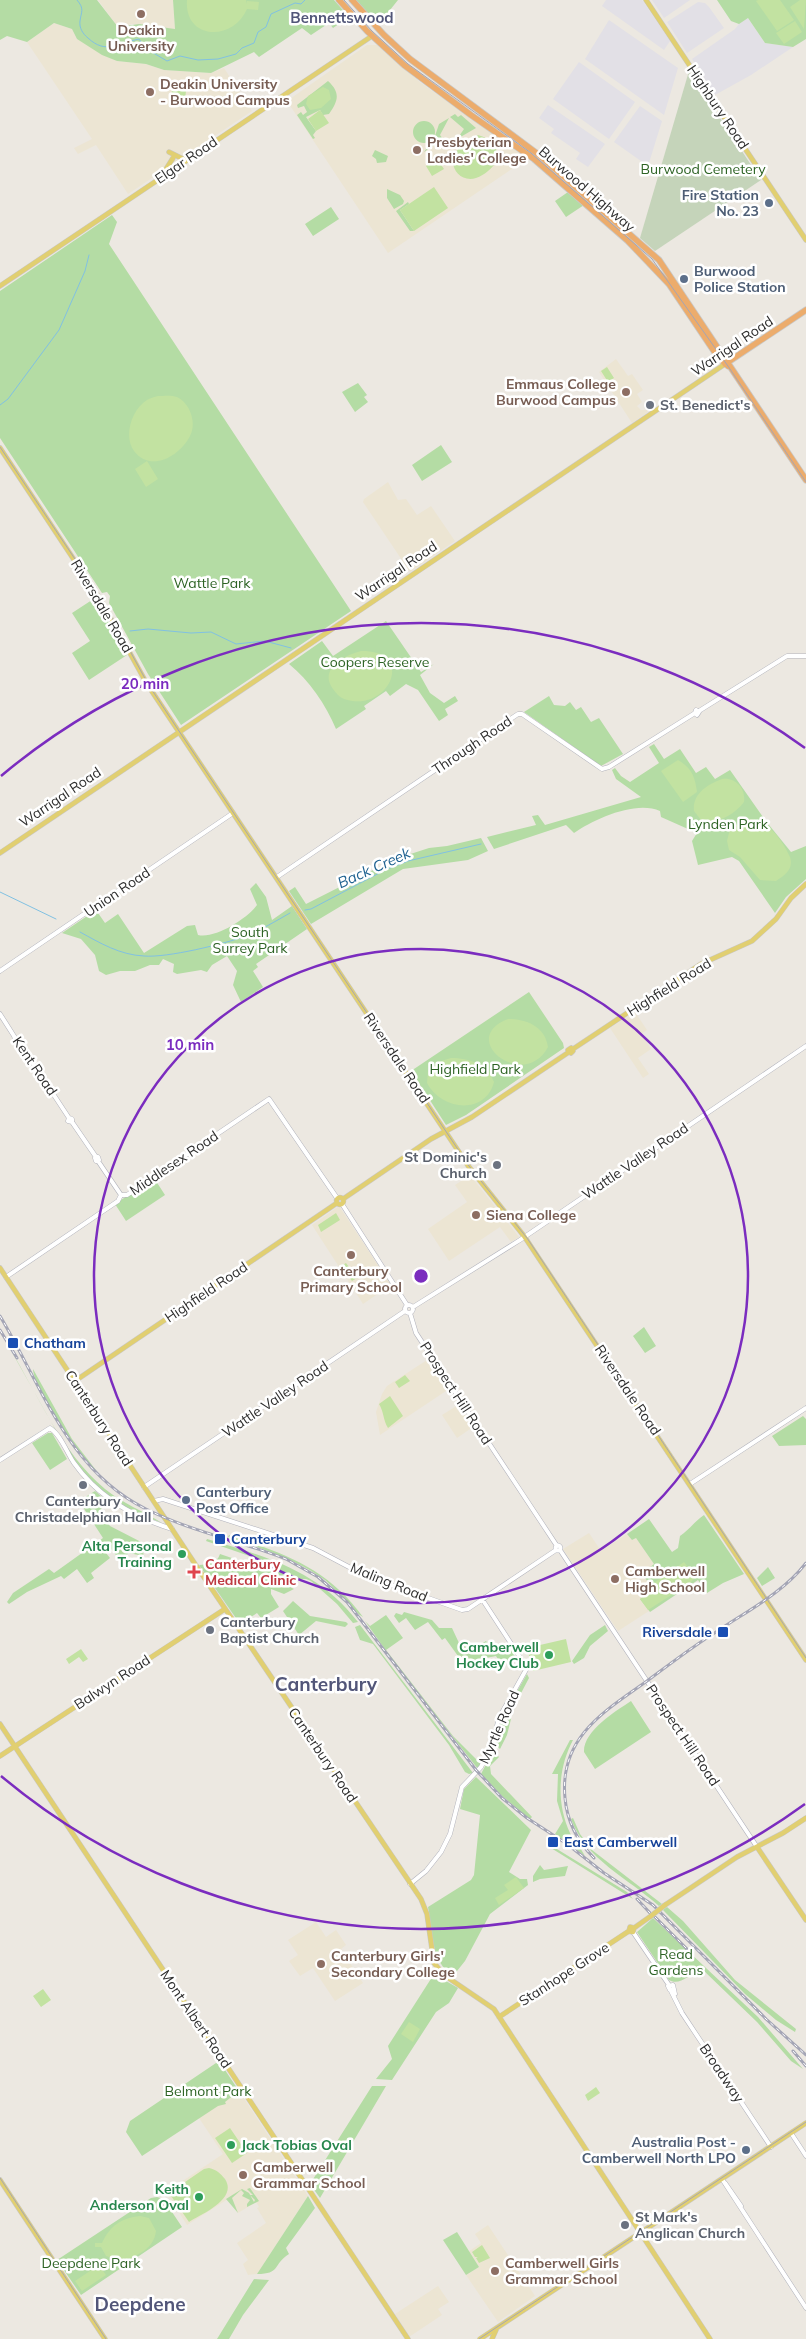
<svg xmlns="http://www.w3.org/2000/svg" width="806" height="2339" viewBox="0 0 806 2339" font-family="Mulish,sans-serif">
  <rect width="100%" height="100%" fill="#ece8e1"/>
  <path fill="#e2e0e6" d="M606 0H642L670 41 664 50 602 6Z
    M652 0H690L664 18Z
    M698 2 705 3 709 7 724 28 687 53 667 22Z
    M748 18 765 43 793 47 751 75 715 95 692 59 735 29 739 24Z
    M609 20 678 68 664 115 585 59Z
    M579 62 635 102 609 139 553 99Z
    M548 105 605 144 588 167 576 159 580 153 551 133 554 129 539 118Z
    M640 106 662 121 648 166 614 142Z"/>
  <path fill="#ece5d3" d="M98 0H173L175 29 132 24 118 27Z
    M54 23 72 29 77 39 117 61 146 64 164 70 211 73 224 68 252 111 128 194 96 145 78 154 74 148 92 139 27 42Z
    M367 45H377L421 83 528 158 388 253 287 101Z
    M616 359 628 376 632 374 643 390 637 394 642 402 637 406 641 410H647L648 412 632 423 599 372Z
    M388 482 398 500 406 499 417 515 431 506 455 541 410 572 363 502 364 499Z
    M635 1012 647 1030 641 1034 651 1049 638 1058 649 1074 643 1078 610 1028Z
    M470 1175 519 1237 511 1242 500 1227 449 1261 428 1229 467 1202 455 1185Z
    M339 1206 391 1285 363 1304 312 1225Z
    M427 1360 447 1389 446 1391 380 1435 376 1412 382 1394 387 1386Z
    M458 1405 473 1427 457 1438 442 1415Z
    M589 1533 601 1551 627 1534 632 1540 636 1538 654 1564 642 1574 654 1590 649 1611 618 1631 563 1549Z
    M316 1922 326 1937 336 1930 346 1945 341 1949 363 1983 335 2001 313 1968 300 1976 289 1961 298 1955 288 1940Z
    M239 2091 308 2196 257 2274 248 2275 243 2264 248 2260 237 2243 266 2223 257 2208 259 2207 256 2202 238 2213 228 2199 187 2225 166 2192 223 2154 199 2118Z
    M488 2225 535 2296 498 2322 466 2275 479 2267 468 2252 481 2243 475 2234Z
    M438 2286 449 2302 438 2309 442 2315 409 2337 395 2314Z"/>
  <path fill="#b4dca4" d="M0 0H97L118 27 139 24 175 29 173 0H334L349 17 333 28 329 23 311 35 302 28 259 57 254 52 211 73 164 70 146 64 117 61 102 55 77 39 72 29 54 23 27 42 7 36 0 40Z
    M356 0H398L382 20 373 19Z
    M717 0H806V39L793 47 765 43 748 18 739 24 731 21Z
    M328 81C341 93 338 101 329 114L323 115 320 110 306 117 316 131 313 135 315 138 313 139 297 115 301 112 303 115 307 112 304 106 298 108 297 105Z
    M455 114 458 117 461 115 476 128 457 139 464 129 450 117Z
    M449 118 440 135 443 139 424 152 435 137 437 138 435 136 439 124Z
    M413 132a11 11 0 1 1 22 0a11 11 0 1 1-22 0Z
    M375 150 388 156 386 162 377 163 376 159 372 156Z
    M387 189 400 195 404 201 403 204 394 209 387 198Z
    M568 192 584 205 566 217 555 201Z
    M408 202 409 204 400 210 414 231H410L396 211Z
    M331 207 339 219 313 236 305 224Z
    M112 215 117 222 109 244 351 611 181 725 148 674 109 603 110 596 107 592 102 593 0 438V291Z
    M358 383 367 395 364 397 368 402 355 412 342 392Z
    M441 445 452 462 422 481 412 465Z
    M95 598 127 655 89 680 72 653 90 641 72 613Z
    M386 621 421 672 434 664 420 675 430 693 444 703 455 696 458 701 445 709 448 715 439 721 418 690 406 684 390 696 386 691 364 706 366 709 336 729C326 705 309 680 289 664L322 641 333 656Z
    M549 696 554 705 565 706 570 702 576 710 581 707 591 722 599 718 623 754 601 766 524 712Z
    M654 744 664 759 680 749 696 773 706 767 715 779 730 770 765 820 791 852 806 846V879L786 897 775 913 739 861 732 857 698 865 692 841 697 833 661 817 660 811C636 800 594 819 574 833L566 825 494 849 487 837 536 825 532 816 538 815 545 825 641 797 616 779 612 770 615 768 621 776 630 782 659 763 649 747Z
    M481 838 488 851 468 860 403 869 311 924 289 891 295 887 306 904 395 859 429 848 447 846Z
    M256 883 266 897 272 920 292 906 307 929 256 964 258 967 253 971 263 987 241 1002 233 985 237 971 227 956 212 965 207 972 201 970 177 974 173 972 174 964 163 959 159 965H150L135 971H120L106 975 99 971 95 955 81 939 62 933 96 910 105 923 118 914 144 953 187 926 195 925 198 935C215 939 247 919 257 905L250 889Z
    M529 992 563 1043 564 1048 466 1115 446 1125 411 1071Z
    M154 1178 165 1195 126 1221 115 1204Z
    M644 1327 656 1346 645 1353 633 1336Z
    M9 1347C38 1395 61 1452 105 1489 122 1503 145 1512 162 1523L127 1509 100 1490 87 1478 68 1452Z
    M33 1369 72 1439 102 1478C85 1463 33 1389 33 1369Z
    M803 1416 806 1419V1445L779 1446 772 1436Z
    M48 1433H52L67 1459 50 1470 32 1443Z
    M95 1491 107 1501 99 1512 110 1526 145 1544 143 1556 129 1553 120 1560 111 1549 106 1553 110 1558 91 1573 94 1578 87 1583 77 1569 64 1579 61 1576 27 1592 9 1604 7 1602 13 1593 49 1569 54 1573 103 1538 79 1501Z
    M704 1515 744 1574 723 1583 707 1593 698 1580 650 1612 640 1599 654 1590 642 1574 654 1564 636 1538 632 1540 627 1534 649 1519 672 1552 678 1548 680 1536C689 1530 695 1521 704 1515Z
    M229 1535C284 1553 329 1569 363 1617 354 1612 337 1590 325 1580 296 1559 262 1549 228 1537Z
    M207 1539C267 1557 318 1570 358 1622L353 1623 337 1604 311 1581 306 1579H298L284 1573 280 1582 294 1589 284 1594 271 1589V1594L279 1607 261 1618 257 1613 240 1624 199 1565C208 1564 217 1564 220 1554L258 1567 261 1560 206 1541Z
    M768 1567 775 1578 762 1586 757 1578Z
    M293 1601 310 1616 346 1622 348 1624 345 1627 316 1621 299 1635 283 1611Z
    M404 1612 432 1620 439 1628H452L459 1643 464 1640 471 1650 486 1641 490 1647 503 1651 509 1647 515 1656 502 1666 496 1656 476 1660 458 1656 445 1638 442 1640 428 1622 415 1630 406 1618 399 1623 394 1616 396 1613 402 1615Z
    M386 1615 403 1638 386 1650 453 1736 481 1764 478 1769 396 1665 365 1621 370 1626Z
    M360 1625 473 1773 469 1774 465 1772 449 1745 373 1644 360 1640 355 1627Z
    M605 1625 608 1631 590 1646 584 1658 574 1664 572 1661 590 1635Z
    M527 1674 529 1678 509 1716 511 1719 507 1735 500 1749 495 1744 499 1723Z
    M631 1701 651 1732 595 1769 584 1752C583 1731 616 1711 631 1701Z
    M570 1740H573C558 1768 556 1803 570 1833 574 1841 581 1848 585 1856L555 1834 563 1821 557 1801 558 1774H552Z
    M493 1751 499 1757 490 1766 491 1774 532 1817 530 1819 502 1796 481 1774Z
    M476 1777 531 1830 509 1872 520 1879H527L528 1885 490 1914 465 1961 453 1976C430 1960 433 1933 428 1907L471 1880 474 1875 480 1815 460 1809 464 1789Z
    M573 1818 580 1834 592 1850 662 1904 659 1906C628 1878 586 1860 571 1819Z
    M552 1846 627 1892 633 1899 551 1848Z
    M540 1865 544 1870 568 1866 565 1876 540 1879 533 1882V1876Z
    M667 1907 683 1921 735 1980 796 2029 795 2032 776 2020 745 1994 663 1910Z
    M653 1918 758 2017 803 2069 791 2061 757 2022 703 1970 699 1969C690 1975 679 1986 669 1980L637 1932Z
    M434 1974 458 1988 449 2003 436 2012 392 2080 376 2079 392 2059 388 2046Z
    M219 2061 239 2091 225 2102 226 2104 218 2106 142 2156 126 2132 130 2121Z
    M372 2086H386L320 2198 310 2184Z
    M250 2188 259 2201 247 2207V2204L250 2200 242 2196 244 2193 241 2190 232 2198 238 2213 226 2199 242 2189 249 2193 254 2202 255 2200 250 2195H253L247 2189Z
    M308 2196 315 2208 286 2248 289 2254C272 2265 281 2274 257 2274Z
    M157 2197 167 2200 170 2204 168 2206 182 2227 81 2295 57 2260 151 2198Z
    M457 2232 479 2267 466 2275 443 2240Z
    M254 2279 269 2280 243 2315 229 2339H217Z"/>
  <path fill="#c5d4ba" d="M689 71 761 180 655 251 640 238Z"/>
  <path fill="#c2e2a1" d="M187 0H246L247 4V1L259 2 258 10 247 9C233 42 184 40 187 0Z
    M758 0H780L794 20 777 31 756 1Z
    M800 0H806L804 29 790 7Z
    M795 21 802 32 784 44 776 33Z
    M323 87 329 90 331 99 321 108 310 110 306 104 308 96Z
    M172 90 186 91 185 100 171 99Z
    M320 110 329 123 316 131 308 119Z
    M478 135C492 139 499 147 497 161 492 168 485 175 476 178 460 183 447 166 456 152 461 144 471 140 478 135Z
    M437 159 444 169 432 176 426 166Z
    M434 187 448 208 414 231 400 210Z
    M607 367 614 378 608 382 601 371Z
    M158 396C163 396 172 395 177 397 190 403 197 423 190 436 180 456 151 473 134 451 123 436 132 409 147 400 150 398 154 397 158 396Z
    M147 461 158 479 146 487 135 469Z
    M361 651C417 650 389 714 344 699 339 697 336 693 333 689 318 669 345 655 361 651Z
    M678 760C692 768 695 777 697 792L683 802 661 771Z
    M722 779C736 777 746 789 744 802 733 816 718 824 701 820L694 811C692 794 708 784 722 779Z
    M746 819C767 818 782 840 790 857 794 869 785 875 776 881L760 880 740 857 729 850 727 841 730 829Z
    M508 1019C526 1019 545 1026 548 1047 524 1092 456 1039 508 1019Z
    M451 1058C469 1058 487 1064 494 1082 485 1116 441 1110 427 1083L428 1071 438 1062Z
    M336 1213 340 1220 321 1232 318 1225Z
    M346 1263 357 1278 352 1281 341 1266Z
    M405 1375 410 1381 399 1388 395 1382Z
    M390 1396 403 1416 388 1428C383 1420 384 1412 379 1404Z
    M684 1562 696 1577 690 1583 648 1610 640 1599 654 1590 651 1585Z
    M566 1639 571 1662 533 1671 527 1648Z
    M81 1649 88 1659 83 1662 79 1657 69 1664 66 1659Z
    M516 1877 524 1888 499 1905 495 1898 508 1890 504 1885Z
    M43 1989 51 2000 41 2007 33 1996Z
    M409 2022 420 2029 413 2042 401 2034Z
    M596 2087 600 2093 588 2101 585 2095Z
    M230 2128 247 2153 232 2163 215 2138Z
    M209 2168C217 2170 220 2173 225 2179 238 2199 202 2214 189 2222L169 2193 204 2169Z
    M140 2216 149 2218 156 2231C154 2249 137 2256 122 2261L106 2256 101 2247H95V2243H102C110 2226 121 2218 140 2216Z
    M482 2245 490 2258 479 2263 476 2258 478 2257H475L472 2252Z
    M99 2265 106 2275 82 2291 75 2281Z"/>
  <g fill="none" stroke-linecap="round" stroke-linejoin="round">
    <path stroke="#81c1e2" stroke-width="1" d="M77 0C85 9 81 12 80 21 79 28 83 34 88 38 106 55 119 43 139 39L145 48 167 61 180 56 198 60 218 59 236 54 242 48 254 43 258 32 266 27 271 14 295 3 301 4 305 0
      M0 405 8 399 59 330 85 271 89 255
      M130 631 148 629 191 633 211 632 236 644 265 641 291 648
      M0 892 56 919
      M305 910 311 909 385 870 408 861 481 844
      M80 932C100 943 120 955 144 956 167 958 224 944 246 936 261 930 276 921 290 913"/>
    <g stroke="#b1b2bb" stroke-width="5">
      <path id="minor" d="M696 710 699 712 697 715 695 713Z
        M699 711 787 656H806
        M277 877 518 714H522L602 769 609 767 695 713
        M0 971 233 813
        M0 1014 14 1036 16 1042 21 1045 69 1118 68 1121 72 1122V1119L69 1118
        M72 1122 96 1157
        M98 1157 99 1160 96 1161 95 1158Z
        M98 1161 121 1195
        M121 1195H127L269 1099 337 1198
        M342 1204 407 1305
        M6 1277 118 1201 121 1195
        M405 1309a4 4 0 1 1 8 0a4 4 0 1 1-8 0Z
        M413 1307 520 1240 806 1046
        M410 1313 416 1333 557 1546
        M0 1460 50 1428C61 1435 67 1453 74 1463 98 1497 133 1517 172 1529
        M690 1484 806 1408
        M144 1487 405 1311
        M154 1501 163 1499 313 1548 366 1576 462 1610 468 1609 556 1550
        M555.5 1548a2.5 2.5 0 1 1 5 0a2.5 2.5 0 1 1-5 0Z
        M560 1550 757 1847
        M410 1884 426 1871 441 1852 450 1834 462 1787 481 1767 492 1745 499 1718 527 1668 482 1599
        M633 1932 669 1985
        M674 1989 670 1990 668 1986 673 1985 675 1994
        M671 1991 682 2013 771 2147
        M791 2133 806 2156
        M722 2179 806 2308
        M725 2183 741 2206"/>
    </g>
    <g stroke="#c8c8c8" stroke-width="5.5">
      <path id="major" d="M646 0 806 240
        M169 152 185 160
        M163 174 173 158
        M0 286 372 36
        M0 448 100 599 147 684 469 1167 524 1236 806 1660
        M0 853 725 364
        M571 1048 573 1051 571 1053 568 1050Z
        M573 1049 701 964 752 941 776 919 791 898 806 884
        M336.5 1201a3.5 3.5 0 1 1 7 0a3.5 3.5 0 1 1-7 0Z
        M343 1199 431 1139 472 1117 569 1052
        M0 1268 197 1567 421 1899 427 1914 434 1963 444 1975 494 2009 710 2339
        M75 1381 337 1203
        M0 1724 408 2339
        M0 1756 225 1609
        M757 1847 806 1920
        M665 1905 737 1857 783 1833 806 1818
        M629 1931 633 1932 634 1928 651 1916
        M499 2017 629 1931 630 1927 634 1928
        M0 2180 105 2339
        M480 2339 806 2123
        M492 2339 496 2330"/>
    </g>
    <g stroke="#c8c8c8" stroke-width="7">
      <path id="highway" d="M339 0 367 31 404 65 471 115 534 159 628 241 669 284 718 357 728 366
        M352 0 384 35 410 59 539 155 659 260 806 480
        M725 364 806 310"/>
    </g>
    <use href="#minor" stroke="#fff" stroke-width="4"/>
    <use href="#major" stroke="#e1cf71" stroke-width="4.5"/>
    <use href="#highway" stroke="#ecac6c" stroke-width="5.5"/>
    <path stroke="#a4a5b5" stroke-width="1" d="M344 0 372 31 408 64 531 153 652 259 730 369 806 482
      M0 447 101 598 148 684 177 728 469 1166 527 1238 806 1658
      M0 2178 106 2339
      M479 2339 806 2122"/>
    <g stroke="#a4a5b5" stroke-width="3">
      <path id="rail" d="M0 1316C42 1386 68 1471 146 1509 190 1531 240 1541 286 1559L318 1577 347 1602 476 1770 502 1798 527 1818 567 1844 604 1873 653 1905 766 2019 806 2055
        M0 1330 17 1358
        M594 1858C578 1842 567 1821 565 1798 559 1737 605 1711 647 1681 670 1664 692 1647 716 1632 747 1611 783 1593 806 1563
        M637 1899 650 1913
        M655 1917 687 1949
        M793 2051 806 2066"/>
    </g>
    <use href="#rail" stroke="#fff" stroke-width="1" stroke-dasharray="4" stroke-linecap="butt"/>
    <g stroke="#c8c8c8" stroke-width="5.5" stroke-linecap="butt">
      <path id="major-bridge" d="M651 1916 665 1905"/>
    </g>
    <use href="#major-bridge" stroke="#e1cf71" stroke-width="4.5"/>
  </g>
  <g fill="none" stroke="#7b2cbf" stroke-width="2.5">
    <circle cx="421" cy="1276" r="327"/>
    <path d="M805 1804A653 653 0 0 1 1 1776M1 776A653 653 0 0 1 805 748"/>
  </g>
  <g fill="#8d6e63" stroke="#fff" stroke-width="2">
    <circle cx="141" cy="14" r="5"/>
    <circle cx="150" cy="92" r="5"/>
    <circle cx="417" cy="150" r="5"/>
    <circle cx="626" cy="392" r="5"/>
    <circle cx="476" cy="1215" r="5"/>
    <circle cx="351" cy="1255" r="5"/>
    <circle cx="615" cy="1579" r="5"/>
    <circle cx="321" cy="1964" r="5"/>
    <circle cx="243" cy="2175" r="5"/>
    <circle cx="495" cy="2271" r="5"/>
  </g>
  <g fill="#5c6f8a" stroke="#fff" stroke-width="2">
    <circle cx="769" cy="203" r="5"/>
    <circle cx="684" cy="279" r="5"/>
    <circle cx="186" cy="1500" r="5"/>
    <circle cx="746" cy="2150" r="5"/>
  </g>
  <g fill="#6b7280" stroke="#fff" stroke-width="2">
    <circle cx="650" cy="405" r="5"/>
    <circle cx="497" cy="1165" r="5"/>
    <circle cx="83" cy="1485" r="5"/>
    <circle cx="210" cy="1630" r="5"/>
    <circle cx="625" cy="2225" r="5"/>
  </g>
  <g fill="#1a4fb4" stroke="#fff" stroke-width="2">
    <rect x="7" y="1337" width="12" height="12" rx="2.5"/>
    <rect x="214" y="1533" width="12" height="12" rx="2.5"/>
    <rect x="717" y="1626" width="12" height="12" rx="2.5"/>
    <rect x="547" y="1836" width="12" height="12" rx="2.5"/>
  </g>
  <g fill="#2e9e5b" stroke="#fff" stroke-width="2">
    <circle cx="182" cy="1554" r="5"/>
    <circle cx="549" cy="1655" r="5"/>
    <circle cx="231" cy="2145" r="5"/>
    <circle cx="199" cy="2197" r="5"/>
  </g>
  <path fill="#e0444e" stroke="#fff" stroke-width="2" d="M191.5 1564.5h5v5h5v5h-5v5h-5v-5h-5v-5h5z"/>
  <g text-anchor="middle" stroke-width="5" stroke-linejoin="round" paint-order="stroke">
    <g font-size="14" font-weight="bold" fill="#785e54" stroke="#fff" text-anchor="start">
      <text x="141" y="35" text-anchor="middle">Deakin<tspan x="141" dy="16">University</tspan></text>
      <text x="160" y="89">Deakin University<tspan x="160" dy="16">- Burwood Campus</tspan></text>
      <text x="427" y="147">Presbyterian<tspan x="427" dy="16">Ladies' College</tspan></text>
      <text x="616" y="389" text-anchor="end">Emmaus College<tspan x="616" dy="16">Burwood Campus</tspan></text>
      <text x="486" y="1220">Siena College</text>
      <text x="351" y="1276" text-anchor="middle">Canterbury<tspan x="351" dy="16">Primary School</tspan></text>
      <text x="625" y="1576">Camberwell<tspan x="625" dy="16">High School</tspan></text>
      <text x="331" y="1961">Canterbury Girls'<tspan x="331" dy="16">Secondary College</tspan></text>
      <text x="253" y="2172">Camberwell<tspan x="253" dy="16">Grammar School</tspan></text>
      <text x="505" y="2268">Camberwell Girls<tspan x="505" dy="16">Grammar School</tspan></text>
    </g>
    <g font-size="14" fill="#2d2d2d" stroke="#fff">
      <text transform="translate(718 107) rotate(56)" y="5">Highbury Road</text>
      <text transform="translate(186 160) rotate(-34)" y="5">Elgar Road</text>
      <text transform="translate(587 189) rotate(41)" y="5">Burwood Highway</text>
      <text transform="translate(732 346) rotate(-34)" y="5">Warrigal Road</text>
      <text transform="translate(396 571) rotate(-34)" y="5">Warrigal Road</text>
      <text transform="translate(102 606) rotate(59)" y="5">Riversdale Road</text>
      <text transform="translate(472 745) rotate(-34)" y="5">Through Road</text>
      <text transform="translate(60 797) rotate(-34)" y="5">Warrigal Road</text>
      <text transform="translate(117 892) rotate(-34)" y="5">Union Road</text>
      <text transform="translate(669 987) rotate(-32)" y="5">Highfield Road</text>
      <text transform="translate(397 1058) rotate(56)" y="5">Riversdale Road</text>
      <text transform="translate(35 1066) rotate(56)" y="5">Kent Road</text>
      <text transform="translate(635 1161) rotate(-34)" y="5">Wattle Valley Road</text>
      <text transform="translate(174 1163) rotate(-34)" y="5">Middlesex Road</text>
      <text transform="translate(206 1292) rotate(-34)" y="5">Highfield Road</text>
      <text transform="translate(628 1390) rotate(56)" y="5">Riversdale Road</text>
      <text transform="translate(456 1393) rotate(57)" y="5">Prospect Hill Road</text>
      <text transform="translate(275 1399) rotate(-34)" y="5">Wattle Valley Road</text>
      <text transform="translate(99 1418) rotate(57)" y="5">Canterbury Road</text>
      <text transform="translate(389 1582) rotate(22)" y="5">Maling Road</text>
      <text transform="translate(112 1682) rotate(-33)" y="5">Balwyn Road</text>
      <text transform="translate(499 1727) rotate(-66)" y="5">Myrtle Road</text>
      <text transform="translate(683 1735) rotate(56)" y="5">Prospect Hill Road</text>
      <text transform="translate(323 1755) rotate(56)" y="5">Canterbury Road</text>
      <text transform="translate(564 1974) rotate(-33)" y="5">Stanhope Grove</text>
      <text transform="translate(196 2019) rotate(56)" y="5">Mont Albert Road</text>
      <text transform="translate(722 2073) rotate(56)" y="5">Broadway</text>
    </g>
    <g font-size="14" fill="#2d6324" stroke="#fff">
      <text x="703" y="174">Burwood Cemetery</text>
      <text x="212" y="588">Wattle Park</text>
      <text x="375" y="667">Coopers Reserve</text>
      <text x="728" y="829">Lynden Park</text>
      <text x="250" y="937">South<tspan x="250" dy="16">Surrey Park</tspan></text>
      <text x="475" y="1074">Highfield Park</text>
      <text x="676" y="1959">Read<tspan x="676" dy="16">Gardens</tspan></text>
      <text x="208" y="2096">Belmont Park</text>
      <text x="91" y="2268">Deepdene Park</text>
    </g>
    <g font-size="14" font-weight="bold" fill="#4e5e75" stroke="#fff" text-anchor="end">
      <text x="759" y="200">Fire Station<tspan x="759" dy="16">No. 23</tspan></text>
      <text x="694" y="276" text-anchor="start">Burwood<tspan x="694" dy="16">Police Station</tspan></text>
      <text x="196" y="1497" text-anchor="start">Canterbury<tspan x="196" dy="16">Post Office</tspan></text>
      <text x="736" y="2147">Australia Post -<tspan x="736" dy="16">Camberwell North LPO</tspan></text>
    </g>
    <g font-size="14" font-weight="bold" fill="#5b616d" stroke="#fff" text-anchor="start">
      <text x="660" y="410">St. Benedict's</text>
      <text x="487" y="1162" text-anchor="end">St Dominic's<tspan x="487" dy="16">Church</tspan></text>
      <text x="83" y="1506" text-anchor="middle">Canterbury<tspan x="83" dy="16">Christadelphian Hall</tspan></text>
      <text x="220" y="1627">Canterbury<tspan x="220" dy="16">Baptist Church</tspan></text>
      <text x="635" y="2222">St Mark's<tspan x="635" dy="16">Anglican Church</tspan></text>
    </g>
    <g font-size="14" font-weight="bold" fill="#164399" stroke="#fff" text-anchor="start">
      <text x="24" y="1348">Chatham</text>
      <text x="231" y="1544">Canterbury</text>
      <text x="712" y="1637" text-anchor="end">Riversdale</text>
      <text x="564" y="1847">East Camberwell</text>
    </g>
    <g font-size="14" font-weight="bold" fill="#27864d" stroke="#fff" text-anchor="end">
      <text x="172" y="1551">Alta Personal<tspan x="172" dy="16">Training</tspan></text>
      <text x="539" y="1652">Camberwell<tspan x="539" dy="16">Hockey Club</tspan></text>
      <text x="241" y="2150" text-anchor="start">Jack Tobias Oval</text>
      <text x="189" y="2194">Keith<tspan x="189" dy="16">Anderson Oval</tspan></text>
    </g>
    <g font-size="14" font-weight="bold" fill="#be3a42" stroke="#fff" text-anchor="start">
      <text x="205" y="1569">Canterbury<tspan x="205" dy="16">Medical Clinic</tspan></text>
    </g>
    <g font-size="15" font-weight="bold" fill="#525679" stroke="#fff">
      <text x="342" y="23">Bennettswood</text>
    </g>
    <g font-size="15" font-style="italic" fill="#1e6190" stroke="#fff">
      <text transform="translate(374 868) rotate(-24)" y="5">Back Creek</text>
    </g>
    <g font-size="19" font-weight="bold" fill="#525679" stroke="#fff">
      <text x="326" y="1691">Canterbury</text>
      <text x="140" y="2311">Deepdene</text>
    </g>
  </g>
  <circle cx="421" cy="1276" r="8" fill="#7b2cbf" stroke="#fff" stroke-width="2.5"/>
  <g font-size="15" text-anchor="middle" font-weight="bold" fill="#7b2cbf" stroke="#fff" stroke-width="5" stroke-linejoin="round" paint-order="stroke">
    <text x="145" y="689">20 min</text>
    <text x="190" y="1050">10 min</text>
  </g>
</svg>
